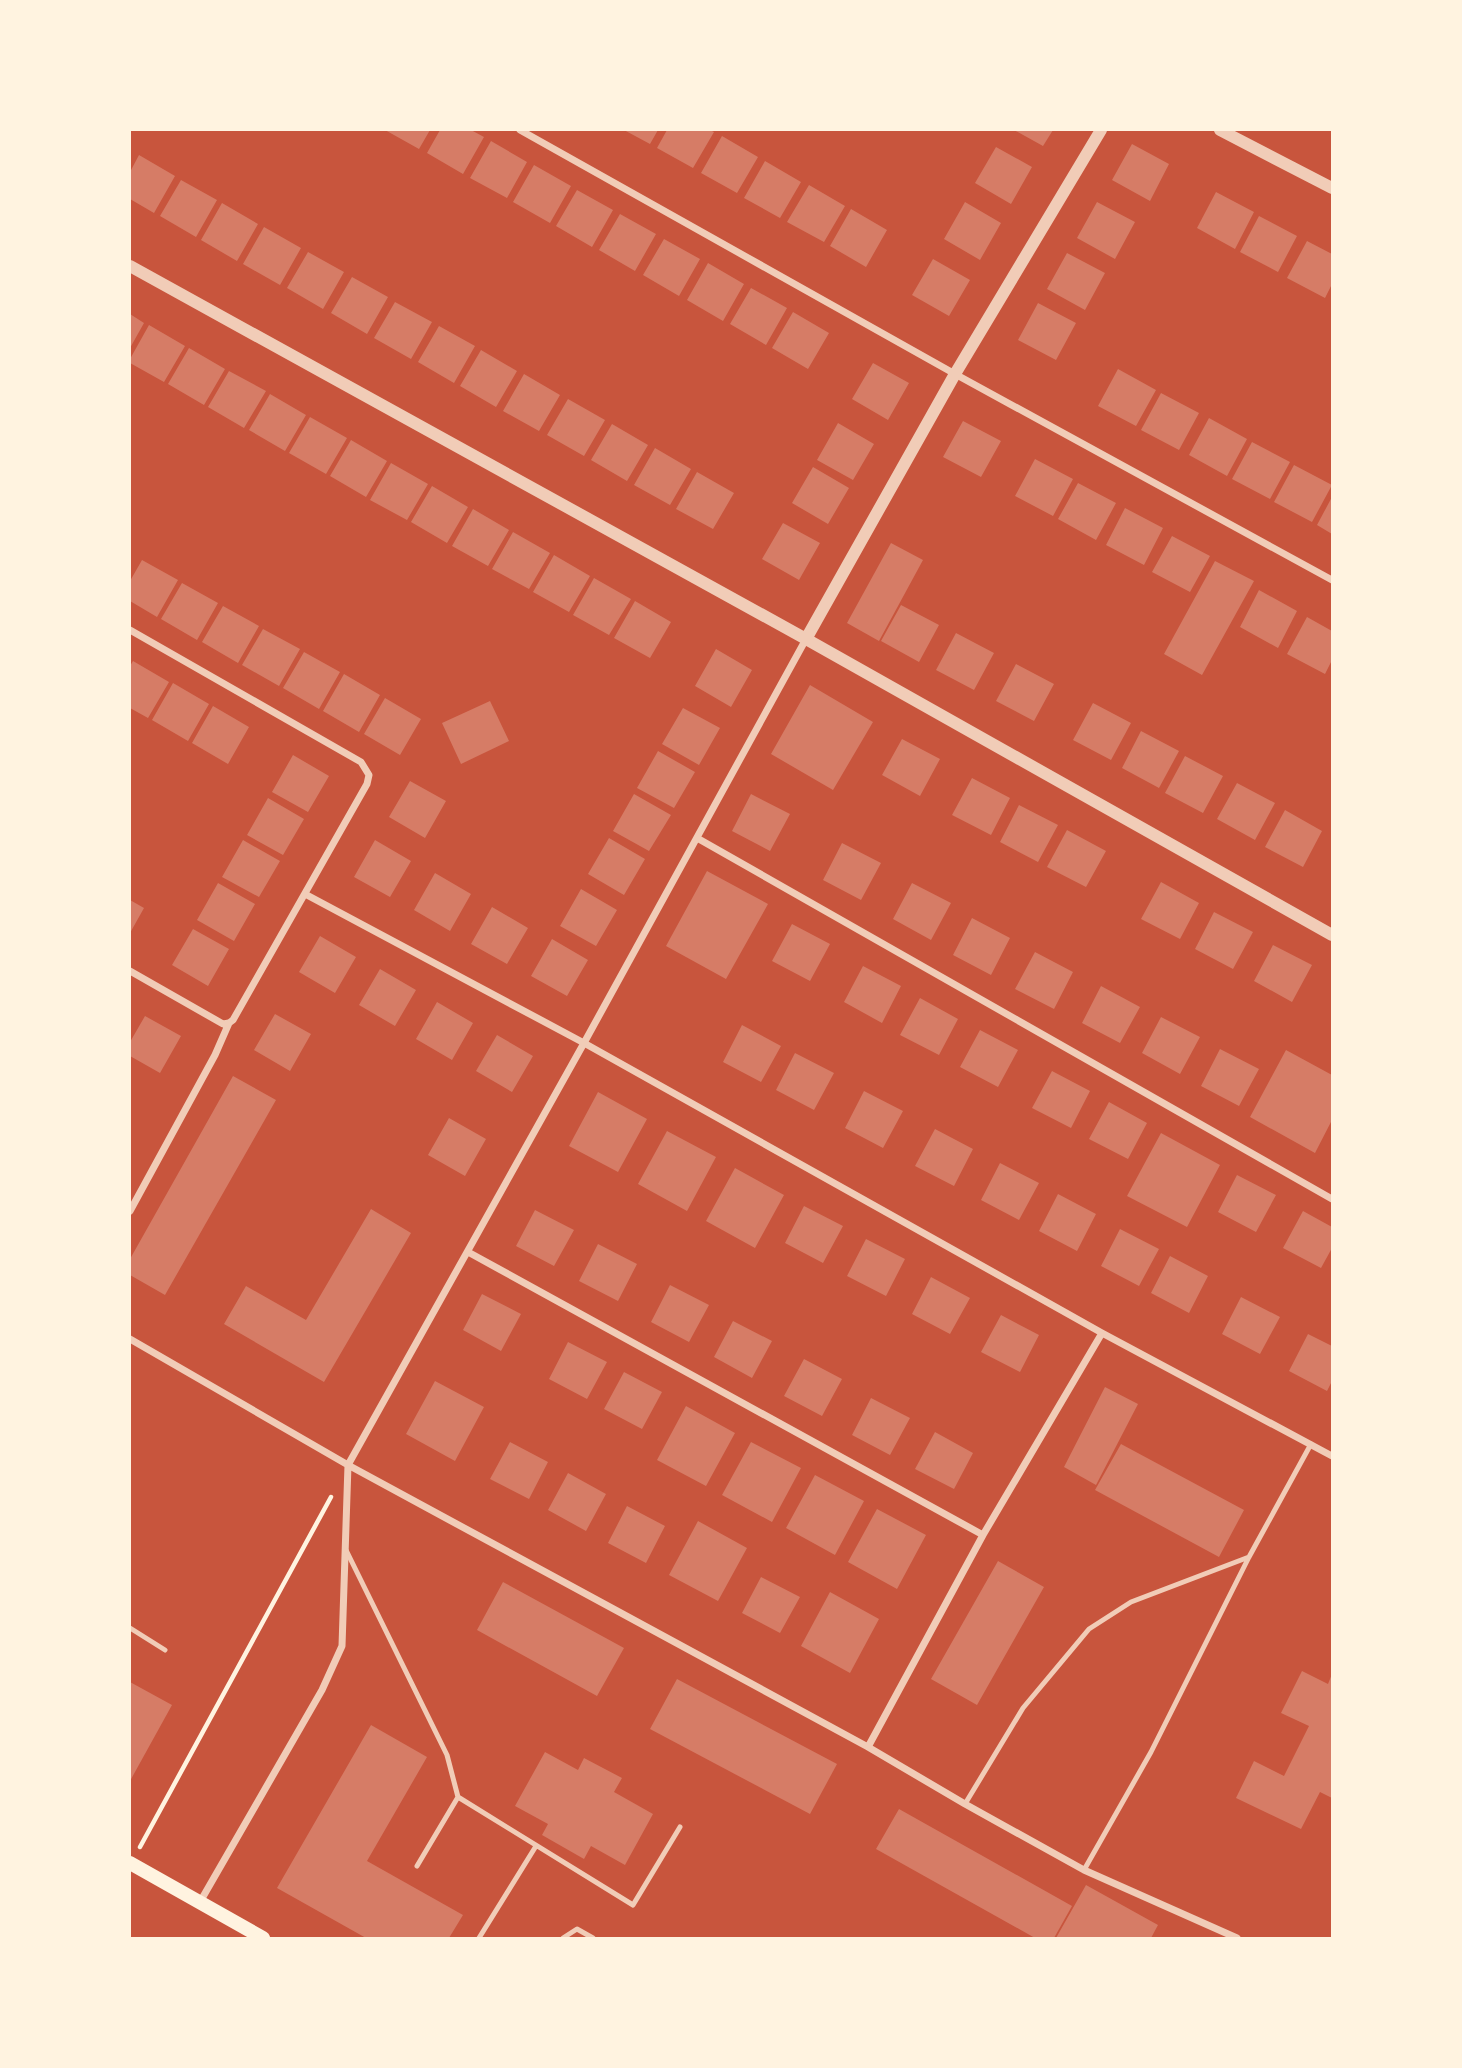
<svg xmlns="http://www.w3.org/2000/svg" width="1462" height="2068" viewBox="0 0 1462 2068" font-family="'Exo 2',sans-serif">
  <rect width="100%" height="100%" fill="#c8553d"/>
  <path fill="#d67c66" d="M385 130H430L419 149Z
    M440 130H471L484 137 463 174 427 153Z
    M624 130H658L650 144Z
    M667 130H710L714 132 693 168 657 148Z
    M1014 130H1053L1043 146Z
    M722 136 758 157 737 193 701 173Z
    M491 141 527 162 507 198 470 178Z
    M1132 144 1169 164 1150 201 1112 180Z
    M996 147 1032 167 1011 204 975 183Z
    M139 155 175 176 154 213 130 199V172Z
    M765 161 801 182 780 218 744 198Z
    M534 165 571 186 550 223 513 202Z
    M181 180 217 200 196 237 160 216Z
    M809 185 845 206 824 242 787 222Z
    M577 190 613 210 592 247 556 226Z
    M1216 192 1254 212 1235 249 1197 228Z
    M965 202 1001 223 980 260 944 239Z
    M1097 202 1135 222 1115 259 1077 238Z
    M222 203 258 224 237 261 201 240Z
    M851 209 887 230 866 267 830 246Z
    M620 214 656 234 635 271 599 250Z
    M1259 216 1297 236 1278 272 1240 252Z
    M264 227 301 248 280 285 243 264Z
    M664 239 700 259 679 296 643 275Z
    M1307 241 1332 254V284L1325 298 1287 278Z
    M308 252 344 272 323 309 287 288Z
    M1067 253 1105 273 1085 310 1047 289Z
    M933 259 970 280 949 316 912 295Z
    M708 263 744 284 723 321 687 300Z
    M352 277 388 297 367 334 331 313Z
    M751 288 787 308 766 345 730 324Z
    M395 302 432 322 411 359 374 338Z
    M1038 303 1076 323 1056 360 1018 340Z
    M793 312 829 333 808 369 772 348Z
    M130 314 144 323 130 348Z
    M149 325 185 346 164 382 130 363V359Z
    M439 326 475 346 454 383 418 362Z
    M189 348 225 369 204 405 168 384Z
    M481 350 517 371 496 407 460 386Z
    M873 363 909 383 888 420 852 399Z
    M1118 369 1156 390 1136 426 1098 406Z
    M229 371 266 391 244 428 208 407Z
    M524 374 560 395 539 431 503 411Z
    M1161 393 1199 413 1179 450 1141 430Z
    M270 394 306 415 285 451 249 430Z
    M568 399 605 420 584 456 547 435Z
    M310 417 347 438 326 474 289 453Z
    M1209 418 1247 439 1227 476 1189 455Z
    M963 421 1001 441 981 477 943 457Z
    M838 423 874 444 853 480 817 460Z
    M612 424 648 445 627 481 591 460Z
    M351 440 387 461 366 497 330 476Z
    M1252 442 1290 462 1270 499 1232 479Z
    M655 448 691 469 670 505 634 485Z
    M1035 459 1073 479 1053 516 1015 496Z
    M391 463 428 484 407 520 370 500Z
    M1294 465 1332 485 1312 522 1274 502Z
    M813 467 849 488 828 524 792 503Z
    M697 472 734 493 713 529 676 509Z
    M1078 483 1116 503 1096 540 1058 519Z
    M432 486 468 507 447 543 411 522Z
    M1332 497V534L1317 525Z
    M1125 508 1163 528 1144 565 1106 545Z
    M473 509 509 530 488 566 452 546Z
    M783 523 820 543 799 580 762 559Z
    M513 532 550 553 529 589 492 569Z
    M1172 536 1210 556 1190 592 1152 572Z
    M891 543 923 560 879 641 847 623Z
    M554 555 590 576 569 612 533 592Z
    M142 560 178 580 157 617 130 601V581Z
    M1215 561 1254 581 1202 675 1164 654Z
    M594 578 631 599 609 635 573 615Z
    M182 583 218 603 197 640 161 619Z
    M1259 590 1297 611 1278 648 1240 627Z
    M635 601 671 622 650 658 614 638Z
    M901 605 939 625 919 662 881 641Z
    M223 606 259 626 238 663 202 642Z
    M1307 617 1332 631V660L1325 674 1287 654Z
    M263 629 300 649 279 686 242 665Z
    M956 633 994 653 974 690 936 670Z
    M716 649 752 670 731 707 695 686Z
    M304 652 340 672 319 709 283 688Z
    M133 661 169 682 148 718 130 708V666Z
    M1016 664 1054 684 1034 721 996 701Z
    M344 674 380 695 359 732 323 711Z
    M173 683 209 704 188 741 152 720Z
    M810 685 873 722 833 790 771 754Z
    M385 698 421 719 400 755 364 734Z
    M490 701 509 741 461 764 442 723Z
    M1093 703 1131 723 1111 760 1073 740Z
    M213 706 249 727 228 764 192 743Z
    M683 708 720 728 699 765 662 744Z
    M1141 731 1179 751 1159 788 1122 768Z
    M902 739 940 759 920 796 882 775Z
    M658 751 695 772 674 808 637 788Z
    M293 755 329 776 308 812 272 792Z
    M1185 756 1223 776 1203 813 1165 793Z
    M972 778 1010 798 991 835 952 815Z
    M410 781 446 801 425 838 389 817Z
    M1237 783 1275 803 1255 840 1217 819Z
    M634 794 671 815 649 851 613 831Z
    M751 794 790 814 770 851 732 831Z
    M268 798 304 819 283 855 247 835Z
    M1019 805 1058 825 1038 862 1000 842Z
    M1285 810 1322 831 1303 867 1265 847Z
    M1067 830 1106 851 1086 887 1047 867Z
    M609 838 645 859 624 895 588 874Z
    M243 840 280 861 259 897 222 877Z
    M375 840 411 861 390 897 354 877Z
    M842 843 881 863 861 900 823 880Z
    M707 871 768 904 726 979 666 946Z
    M435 873 471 894 450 931 414 910Z
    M1161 882 1199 903 1180 939 1141 919Z
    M218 883 255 904 234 941 197 920Z
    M912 883 951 903 931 940 893 919Z
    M581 889 617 910 596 946 560 926Z
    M130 900 144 908 130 933Z
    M492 907 528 928 507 964 471 944Z
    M1214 912 1253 932 1233 969 1195 949Z
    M972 918 1010 938 991 975 953 955Z
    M792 924 830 944 810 981 772 961Z
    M193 929 229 949 208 986 172 965Z
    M320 936 356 957 335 993 299 972Z
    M552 939 588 960 567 996 531 976Z
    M1273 945 1312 965 1292 1002 1254 981Z
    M1035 952 1073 972 1054 1009 1015 989Z
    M863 966 901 986 882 1023 844 1002Z
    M380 969 416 990 395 1026 359 1005Z
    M1101 986 1140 1007 1120 1043 1082 1023Z
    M920 998 958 1019 939 1055 900 1035Z
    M437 1002 473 1023 452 1060 416 1039Z
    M275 1014 311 1034 290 1071 254 1050Z
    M145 1016 181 1036 160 1073 130 1056V1042Z
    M1161 1017 1200 1037 1180 1074 1142 1053Z
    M742 1025 781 1046 761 1082 723 1062Z
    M980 1030 1018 1050 998 1087 960 1067Z
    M497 1035 533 1056 512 1092 476 1071Z
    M1220 1049 1259 1069 1239 1106 1201 1086Z
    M1286 1050 1332 1075V1120L1315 1153 1250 1117Z
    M795 1053 834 1073 814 1110 776 1090Z
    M1052 1071 1090 1091 1071 1128 1032 1108Z
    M233 1076 276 1100 165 1295 130 1275V1259Z
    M864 1091 903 1111 883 1148 845 1128Z
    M598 1092 647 1119 618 1172 569 1146Z
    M1109 1102 1147 1123 1128 1159 1089 1139Z
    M449 1118 486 1139 465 1176 428 1155Z
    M935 1129 973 1149 954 1186 915 1166Z
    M667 1131 716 1157 687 1211 638 1184Z
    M1161 1133 1220 1165 1187 1227 1127 1196Z
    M1000 1163 1039 1183 1019 1220 981 1200Z
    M735 1168 784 1195 755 1248 706 1221Z
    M1237 1175 1276 1195 1256 1232 1218 1212Z
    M1058 1194 1096 1214 1077 1251 1039 1231Z
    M804 1206 843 1226 823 1263 785 1243Z
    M371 1209 411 1233 324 1382 224 1324 246 1286 306 1320Z
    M535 1210 574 1230 554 1266 516 1246Z
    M1303 1211 1332 1227V1248L1321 1268 1283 1248Z
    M1120 1229 1159 1249 1139 1286 1101 1266Z
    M866 1239 905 1259 886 1296 847 1276Z
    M598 1244 637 1264 618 1301 579 1281Z
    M1170 1256 1208 1276 1189 1313 1151 1293Z
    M931 1277 970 1298 950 1334 912 1314Z
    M670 1285 709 1305 689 1342 651 1322Z
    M482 1294 521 1314 501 1351 463 1330Z
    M1241 1297 1280 1317 1260 1354 1222 1334Z
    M1001 1315 1039 1335 1020 1372 981 1352Z
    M733 1321 772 1341 752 1378 714 1357Z
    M1308 1334 1332 1346V1381L1327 1391 1289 1371Z
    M568 1342 607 1362 587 1399 549 1379Z
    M804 1359 842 1379 822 1416 784 1396Z
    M624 1372 662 1392 642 1429 604 1409Z
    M435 1381 484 1407 455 1461 406 1434Z
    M1105 1387 1138 1404 1096 1485 1064 1467Z
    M871 1398 910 1418 890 1455 852 1435Z
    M686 1406 735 1433 706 1486 657 1460Z
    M935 1432 973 1453 954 1489 915 1469Z
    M510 1442 548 1462 529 1499 490 1479Z
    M751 1442 801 1468 772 1522 722 1495Z
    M1121 1444 1244 1510 1219 1557 1095 1490Z
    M568 1473 606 1494 586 1531 548 1510Z
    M815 1475 864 1501 835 1555 786 1528Z
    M627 1506 665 1526 646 1563 608 1543Z
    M877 1509 926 1535 897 1589 848 1562Z
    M698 1521 747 1548 718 1601 669 1575Z
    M998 1561 1044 1587 977 1705 931 1679Z
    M761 1577 800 1597 780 1633 742 1613Z
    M503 1582 624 1648 597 1696 477 1630Z
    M830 1592 879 1619 850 1673 801 1646Z
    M1302 1671 1328 1684 1332 1674V1798L1320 1792 1301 1829 1236 1798 1254 1761 1284 1776 1309 1726 1281 1713Z
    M677 1679 837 1764 810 1814 650 1729Z
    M130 1682 172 1705 130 1781Z
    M371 1725 427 1757 367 1861 463 1915 449 1938H366L277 1888Z
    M545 1752 578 1770 584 1758 622 1778 614 1792 653 1814 625 1865 591 1846 584 1859 542 1835 548 1824 515 1806Z
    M899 1809 1072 1906 1054 1938H1035L876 1849Z
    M1086 1885 1158 1925 1151 1938H1056Z"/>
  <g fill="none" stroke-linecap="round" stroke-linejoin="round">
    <path stroke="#fff3e0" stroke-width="4.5" d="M140 1847 331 1497"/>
    <path stroke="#f1ccb7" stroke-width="5" d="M346 1550 447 1755 458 1797 633 1905 680 1827
      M130 1628 165 1650
      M965 1804 1023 1708 1089 1629 1131 1602 1249 1557
      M417 1866 458 1797
      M1084 1870 1151 1752 1249 1557 1311 1444
      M479 1938 536 1846
      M563 1938 577 1929 593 1938"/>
    <path stroke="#f1ccb7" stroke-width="7" d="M520 130 955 374 1332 580
      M130 630 361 762 369 775 367 784 233 1020 229 1023 223 1024 130 971
      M697 838 1332 1199
      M305 894 584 1043 1102 1333 1332 1456
      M130 1211 215 1055 229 1023
      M468 1252 983 1535
      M130 1339 348 1465 868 1747 965 1804 1084 1870 1237 1938
      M868 1747 983 1535 1102 1333
      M200 1902 322 1690 342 1646 348 1465 584 1043 806 639"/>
    <path stroke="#f1ccb7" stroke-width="12" d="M1220 130 1332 188
      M130 266 806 639 1332 935
      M806 639 955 374 1101 130"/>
    <path stroke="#fff3e0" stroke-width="14" d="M130 1863 263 1938"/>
  </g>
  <rect width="1462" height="2068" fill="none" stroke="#fff3e0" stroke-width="262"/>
</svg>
